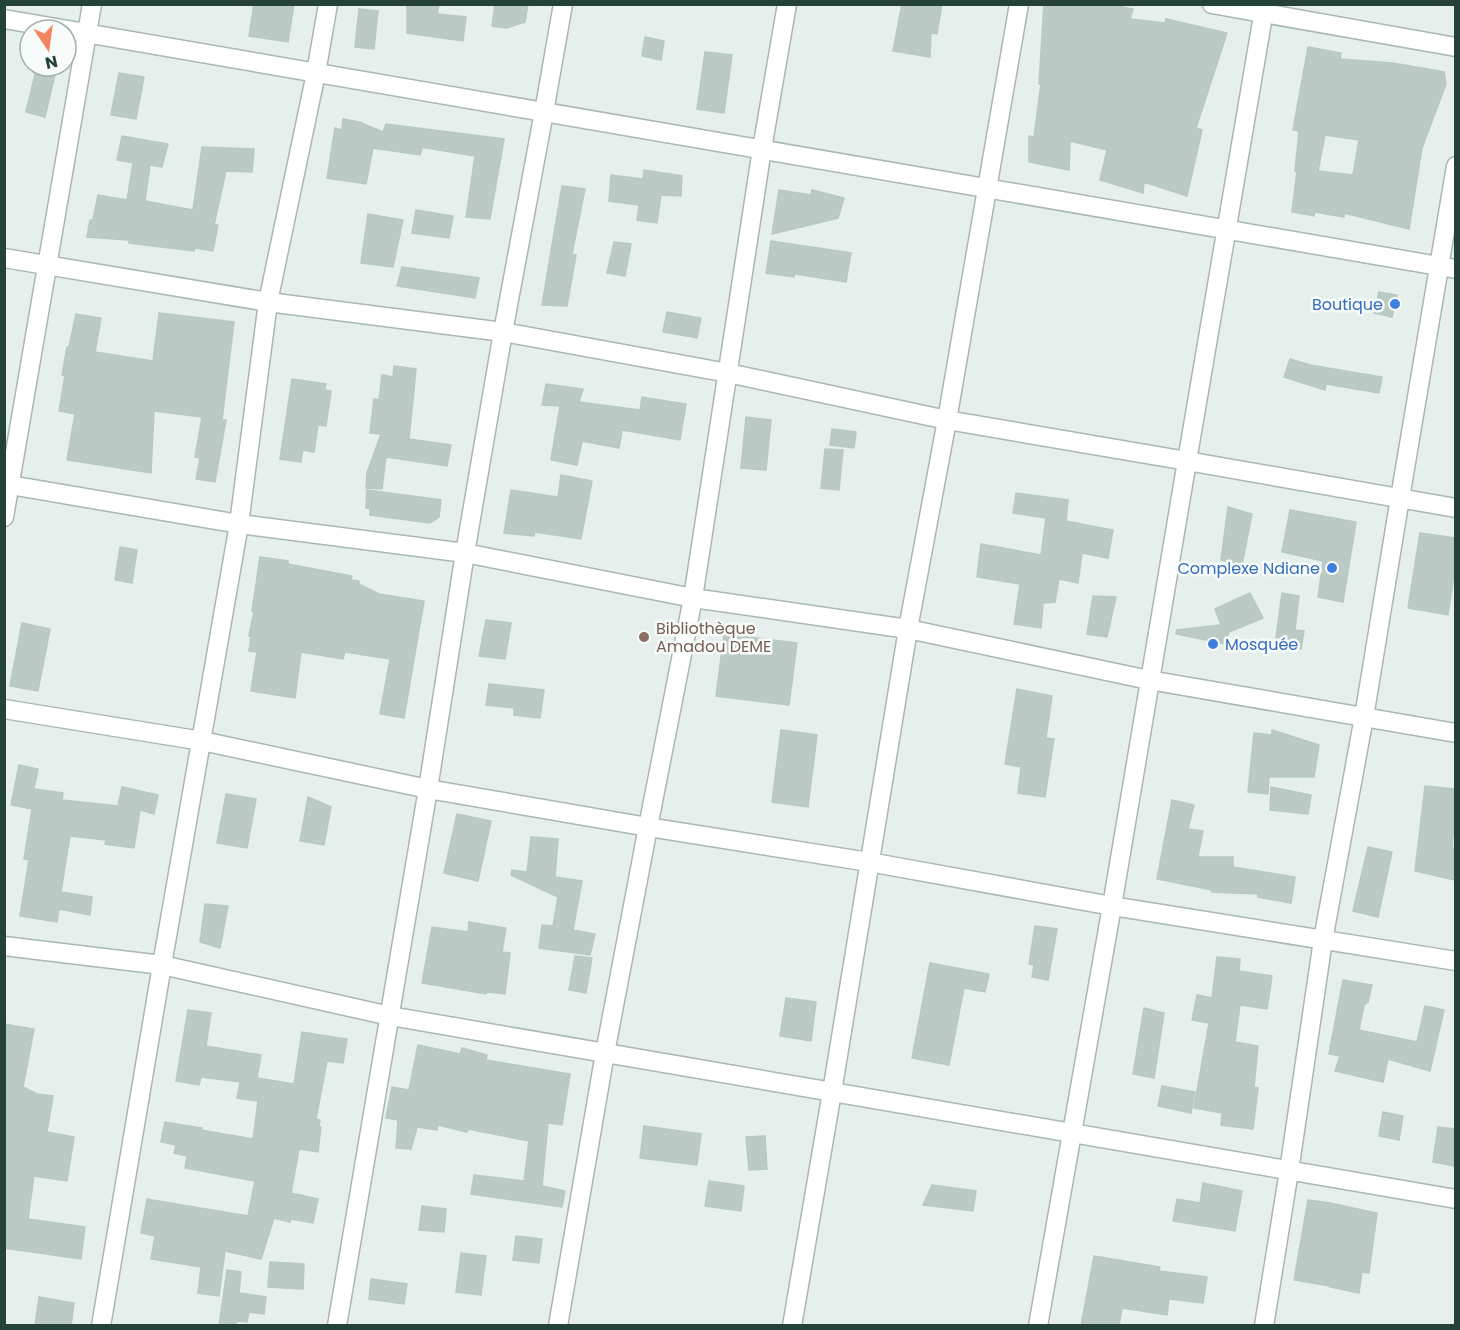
<svg xmlns="http://www.w3.org/2000/svg" width="1460" height="1330" viewBox="0 0 1460 1330" font-family="Poppins,sans-serif">
  <rect width="100%" height="100%" fill="#e6efeb"/>
  <path fill="#bbcac4" stroke="#b8c9c2" stroke-width="1.5" fill-rule="evenodd" d="M254 4H294L288 42 249 36Z
    M407 4H439L437 14 466 17 463 41 407 33Z
    M495 4H528L525 22 507 28 492 26Z
    M902 4H942L937 34 931 33 930 57 893 51Z
    M1044 4H1109L1133 9 1130 19 1165 23 1166 19 1227 33 1196 128 1202 130 1187 196 1144 182 1143 193 1100 180 1107 150 1070 141 1069 170 1029 162V136L1034 137 1041 84H1039Z
    M359 9 378 11 374 49 355 47Z
    M645 37 664 41 661 60 642 56Z
    M1308 47 1341 53 1340 59 1393 63 1444 72 1446 84 1422 148 1409 229 1344 213V217L1315 212 1314 216 1292 212 1297 171H1295L1299 131 1293 130ZM1325 135 1359 140 1353 175 1318 171Z
    M705 52 732 55 724 113 697 109Z
    M37 66H57L45 117 26 112Z
    M119 73 144 77 136 119 111 115Z
    M343 119 359 122 383 132 386 124 504 139 490 219 466 217 475 156 415 146 422 149 420 155 373 148 366 184 327 178 335 128 342 130Z
    M122 136 168 144 162 167 150 165 145 201 193 210 202 147 254 149 252 172 226 171 214 225H218L213 251 195 248 194 251 129 243V240L87 237 90 220H93L98 195 127 200 133 163 117 160Z
    M644 170 682 176 681 196 661 195 657 223 637 220 639 205 609 201 611 175 643 179Z
    M562 186 585 189 572 254 576 255 567 306 542 305Z
    M779 190 811 195 812 190 844 198 838 218 772 234Z
    M416 210 453 216 449 238 412 233Z
    M368 214 403 220 393 267 361 263Z
    M771 241 851 253 846 282 795 274 794 277 766 273Z
    M614 242 631 244 625 276 607 273Z
    M402 267 479 278 475 298 397 286Z
    M1379 292 1397 295 1392 317 1374 313Z
    M667 312 701 318 697 338 663 332Z
    M159 313 234 322 222 420H226L215 482 196 479 200 458 195 457 202 417 154 411 151 473 67 460 75 414 59 411 65 376 62 375 67 347H69L76 314 101 318 95 352 153 361Z
    M1290 359 1310 365 1382 377 1379 393 1326 384 1325 390 1284 377Z
    M394 366 416 369 409 439 451 445 447 466 386 457 382 489 366 488 367 473 381 434 370 433 374 399 379 400 382 375 393 377Z
    M292 379 326 384 325 390 331 391 326 426 318 425 314 452 303 450 301 462 280 459Z
    M546 384 583 389 579 402 640 410 642 397 686 404 680 440 622 430 619 448 582 441 577 465 551 460 560 406 542 405Z
    M746 417 771 420 766 470 741 468Z
    M832 429 856 432 854 448 830 445Z
    M825 449 843 450 839 490 821 488Z
    M561 475 592 481 581 539 535 532 534 536 504 533 511 490 558 497Z
    M367 490 441 500 439 517 430 523 370 515V509L366 508Z
    M1016 493 1068 500 1066 521 1113 530 1108 558 1082 553 1078 583 1059 579 1055 602 1043 603 1041 628 1014 624 1020 584 977 577 981 544 1041 555 1046 518 1013 513Z
    M1228 507 1252 514 1242 565 1221 560Z
    M1290 510 1356 522 1343 602 1318 597 1323 561 1282 552Z
    M1420 533 1455 538V568L1448 615 1408 608Z
    M120 547 137 550 132 583 115 580Z
    M260 557 288 561V564L352 576 351 580 359 581V584L379 594 424 601 404 718 380 714 390 659 345 652 343 659 301 652 295 698 251 691 257 652 249 651 251 636H249L254 611H252Z
    M1250 593 1263 618 1229 632 1225 644 1176 634 1177 630 1221 625 1215 609Z
    M1282 593 1299 596 1295 630 1304 631 1301 649 1275 645Z
    M1093 596 1116 597 1107 637 1087 634Z
    M486 620 511 623 505 659 479 656Z
    M22 623 50 629 38 691 10 686Z
    M724 634 797 643 789 705 716 696Z
    M489 684 544 690 540 718 514 715V708L486 705Z
    M1017 689 1052 696 1046 738 1054 739 1045 797 1018 793 1021 767 1005 764Z
    M781 730 817 735 808 807 772 802Z
    M1272 730 1319 745 1314 777H1269L1268 794 1248 792 1254 733 1272 735Z
    M19 765 38 769 34 789 63 793 62 800 118 806 122 787 158 795 154 814 140 810 134 848 105 844 106 840 70 836 61 892 92 897 90 915 59 909 57 922 20 916 29 860 24 859 32 809 11 805Z
    M1425 786 1455 789V815L1452 848 1455 849V880L1415 871Z
    M1271 787 1311 795 1308 814 1270 810Z
    M226 794 256 799 247 848 217 843Z
    M308 797 331 807 324 845 300 841Z
    M1172 800 1194 805 1188 829 1203 831 1198 857H1233V867L1295 877 1291 903 1258 897V894L1212 892V890L1157 879Z
    M457 814 491 821 478 881 444 873Z
    M531 837 558 839 555 877 582 881 573 930 595 934 590 955 539 948 542 925 553 926 558 897 511 875 512 870 527 872Z
    M1368 847 1392 852 1378 917 1353 911Z
    M205 904 228 906 220 948 200 942Z
    M469 922 506 928 502 952 510 953 505 994 487 992 486 994 422 983 432 927 468 932Z
    M1035 926 1057 929 1048 980 1032 977 1034 965 1029 964Z
    M575 956 592 958 586 993 569 990Z
    M1217 957 1240 959 1239 971 1272 976 1267 1009 1240 1005 1235 1042 1258 1046 1254 1087 1258 1088 1253 1129 1221 1125 1222 1113 1194 1108 1209 1023 1192 1020 1197 995 1212 998Z
    M930 963 989 974 985 992 964 988 949 1065 912 1058Z
    M1343 980 1372 985 1368 1002 1364 1005 1359 1030 1417 1042 1425 1006 1444 1010 1430 1071 1388 1059 1383 1082 1335 1071 1340 1056 1329 1054Z
    M786 998 816 1002 811 1041 780 1036Z
    M1144 1008 1164 1013 1154 1078 1133 1074Z
    M188 1010 211 1013 206 1046 261 1055 257 1078 294 1084 302 1032 347 1039 343 1063 327 1061 316 1119 320 1120 319 1127H321L318 1152 299 1149 291 1193 318 1199 313 1223 291 1219 290 1222 274 1218 261 1259 225 1251 219 1296 198 1293 201 1267 151 1259 155 1236 141 1233 147 1199 248 1216 255 1181 185 1168 187 1156 174 1153 176 1145 161 1142 165 1122 202 1128 201 1130 253 1139 258 1101 237 1098 240 1082 201 1077 199 1085 176 1081Z
    M4 1024 34 1029 23 1087 37 1094 53 1096 47 1132 74 1137 67 1181 34 1176 28 1219 85 1227 81 1259 4 1248V1224L7 1213 4 1212Z
    M418 1045 460 1054 462 1048 487 1055 486 1060 570 1074 562 1125 548 1123 542 1186 565 1191 562 1207 471 1194 474 1175 524 1181 529 1141 468 1129 467 1132 438 1125 437 1130 417 1127 411 1149 396 1148 398 1120 386 1118 392 1087 409 1090Z
    M1162 1086 1195 1092 1191 1113 1158 1106Z
    M1383 1112 1403 1116 1399 1140 1379 1136Z
    M644 1126 701 1134 697 1165 640 1158Z
    M1438 1127 1455 1129V1166L1433 1162Z
    M765 1136 767 1169 749 1170 746 1137Z
    M709 1181 744 1186 741 1211 705 1206Z
    M1203 1183 1242 1191 1235 1231 1173 1221 1177 1199 1200 1203Z
    M932 1185 976 1191 973 1211 923 1205Z
    M1308 1200 1330 1203 1377 1213 1369 1273 1362 1272 1359 1293 1330 1287V1286L1294 1280Z
    M422 1206 446 1209 444 1232 419 1230Z
    M516 1236 542 1239 539 1263 513 1260Z
    M461 1253 486 1256 481 1295 456 1292Z
    M1094 1256 1160 1267 1159 1271 1207 1277 1203 1303 1169 1299 1167 1315 1122 1308 1119 1326H1081Z
    M270 1262 304 1264 303 1289 268 1287Z
    M227 1270 241 1272 239 1293 266 1297 264 1314 249 1312 247 1322 236 1321V1326H219Z
    M371 1279 407 1284 404 1304 369 1299Z
    M39 1297 74 1303 71 1326H35Z"/>
  <g fill="none" stroke-linecap="round" stroke-linejoin="round">
    <g stroke="#a8b8b2" stroke-width="21">
      <path id="minor" d="M1212 4 1456 47
        M4 19 1456 269
        M4 258 268 302 503 332 728 373 947 420 1187 461 1265 4
        M4 484 239 524 465 553 693 598 908 629 1149 680 1456 733
        M4 517 92 4
        M4 709 202 741 428 789 648 827 869 862 1112 906 1456 961
        M4 946 162 965 390 1016 1456 1199
        M101 1326 162 965 239 524 268 302 316 73 328 4
        M337 1326 428 789 465 553 503 332 544 112 563 4
        M558 1326 605 1053 648 827 693 598 762 149 787 4
        M792 1326 832 1092 908 629 947 420 1019 4
        M1264 1326 1289 1171 1323 940 1364 717 1400 498"/>
    </g>
    <g stroke="#a8b8b2" stroke-width="21">
      <path id="tertiary" d="M1400 498 1456 166
        M1038 1326 1112 906 1187 461 1456 508"/>
    </g>
    <use href="#minor" stroke="#fff" stroke-width="18"/>
    <use href="#tertiary" stroke="#fff" stroke-width="18"/>
  </g>
  <g fill="#3f7fe0" stroke="#f7fbf9" stroke-width="2">
    <circle cx="1395" cy="304" r="6"/>
    <circle cx="1332" cy="568" r="6"/>
    <circle cx="1213" cy="644" r="6"/>
  </g>
  <circle fill="#8d6e63" stroke="#f7fbf9" stroke-width="2" cx="644" cy="637" r="6"/>
  <g text-anchor="middle" stroke-width="5" stroke-linejoin="round" paint-order="stroke">
    <g font-size="16" fill="#366cbe" stroke="#f7fbf9" text-anchor="end">
      <text x="1383" y="310">Boutique</text>
      <text x="1320" y="574">Complexe Ndiane</text>
      <text x="1225" y="650" text-anchor="start">Mosquée</text>
    </g>
    <g font-size="16" fill="#785e54" stroke="#f7fbf9" text-anchor="start">
      <text x="656" y="634">Bibliothèque<tspan x="656" dy="18">Amadou DEME</tspan></text>
    </g>
  </g>
  <rect width="1460" height="1330" fill="none" stroke="#24423a" stroke-width="12"/>
  <g transform="translate(48 48) rotate(167)"><circle r="28" fill="#f7fbf9" stroke="#a3b1ad" stroke-width="1.5"/>
  <path d="M0-4.5L10 22L0 15L-10 22Z" fill="#f4845f"/>
  <text y="-9" font-size="16" font-weight="bold" text-anchor="middle" fill="#24423a">N</text>
  </g>
</svg>
